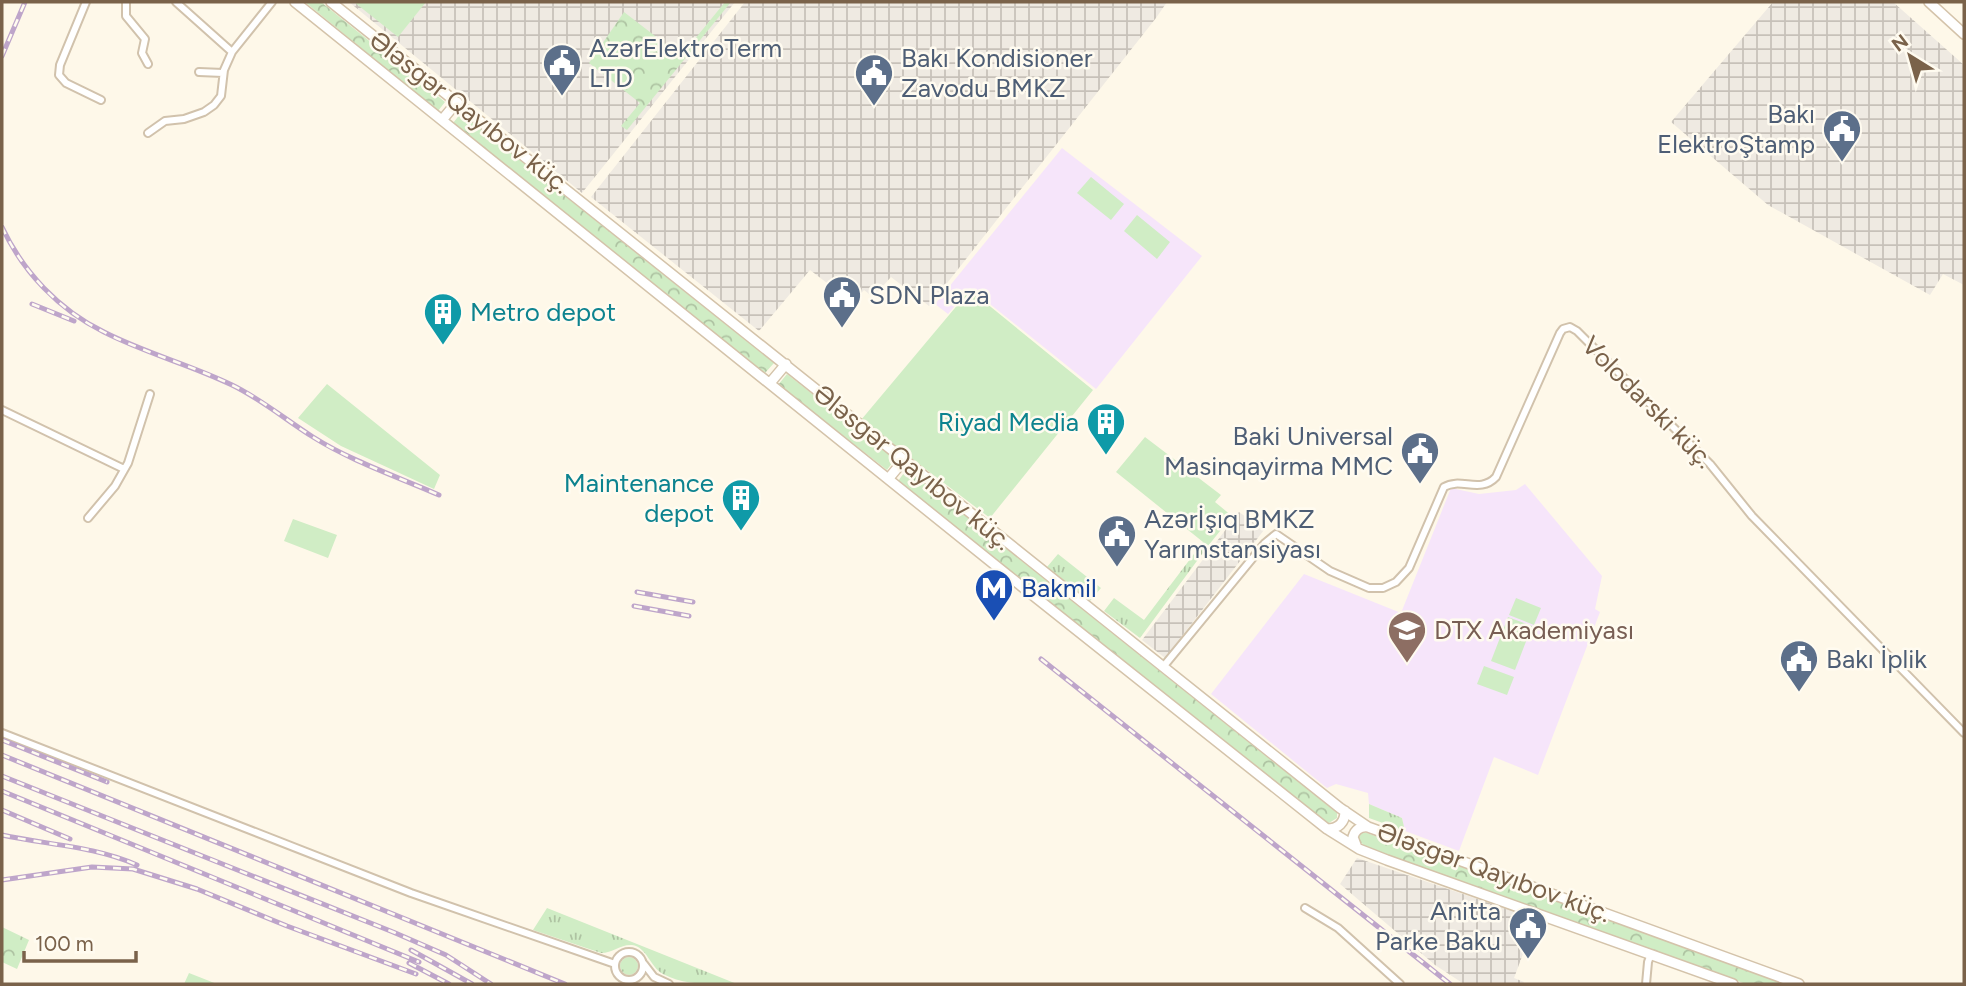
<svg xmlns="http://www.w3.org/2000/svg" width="1966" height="986" viewBox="0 0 1966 986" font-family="Figtree,sans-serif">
  <defs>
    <pattern id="industrial-grid" width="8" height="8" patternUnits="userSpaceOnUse" patternTransform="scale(1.75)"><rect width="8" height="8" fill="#efeae2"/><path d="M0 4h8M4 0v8" fill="none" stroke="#c7c1b9"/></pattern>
    <pattern id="grass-tufts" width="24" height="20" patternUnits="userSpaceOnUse" patternTransform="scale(1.75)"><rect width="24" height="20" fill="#d0edc5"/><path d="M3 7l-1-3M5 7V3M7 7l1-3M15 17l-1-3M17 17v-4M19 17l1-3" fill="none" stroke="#aec3a2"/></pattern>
    <pattern id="forest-crowns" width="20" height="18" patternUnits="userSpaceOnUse" patternTransform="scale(1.75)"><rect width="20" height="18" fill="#d0edc5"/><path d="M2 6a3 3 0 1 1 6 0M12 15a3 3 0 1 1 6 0" fill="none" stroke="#aec3a2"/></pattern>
  </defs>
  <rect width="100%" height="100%" fill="#fef8e9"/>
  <path fill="url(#industrial-grid)" d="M349 2H735L582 193Z
    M745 2H1167L1156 18 929 306 891 277 873 297 864 290 853 303 810 270 759 331 591 197Z
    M1773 2H1893L1964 65V285L1943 274 1930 295 1768 205 1671 122Z
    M1239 512 1264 530 1165 658 1142 640Z
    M1357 858 1536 919 1514 978 1524 982 1523 984H1464L1435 965 1340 884Z"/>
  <path fill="#f6e5fa" d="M1062 148 1202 256 1096 389 970 288 948 314 935 304Z
    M1525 484 1602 576 1595 609 1600 612 1538 775 1494 757 1459 851 1405 831 1402 818 1369 804 1368 793 1336 784 1327 788 1211 694 1304 574 1401 613 1451 488 1479 494 1516 490Z"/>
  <path fill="url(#grass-tufts)" d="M1203 542 1208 546 1140 638 1104 611 1114 598 1144 620Z
    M1058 554 1101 588 1090 601 1047 567Z
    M1369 804 1402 818 1405 831 1369 818Z
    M547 908 737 984C712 984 686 986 663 974 650 967 647 947 632 945 621 944 613 953 601 953L533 930Z
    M620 966a9 9 0 1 1 18 0a9 9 0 1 1-18 0Z"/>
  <path fill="url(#forest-crowns)" d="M305 2H321L445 102 438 111Z
    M725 2H731L627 130 621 126 640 103 589 63 624 12 681 56Z
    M461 113 774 363 765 373 453 123Z
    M787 374 895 459 887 470 778 385Z
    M907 469 1331 808 1337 813V818L1329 823 1323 820 898 481Z
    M1362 833H1367L1785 984H1746L1380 854C1371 850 1362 847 1358 837Z
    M2 927 29 940 17 969 2 962Z"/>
  <path fill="#d0edc5" d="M354 2H426L398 37Z
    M1091 177 1124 204 1111 220 1077 193Z
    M1137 215 1170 242 1157 259 1124 231Z
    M970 290 1093 390 990 518 861 420Z
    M327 384 440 475 434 489 341 446 298 418Z
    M1145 437 1221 495 1215 502 1232 516 1208 546 1116 472Z
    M293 519 337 535 328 558 284 541Z
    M1516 598 1541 608 1534 625 1509 615Z
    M1508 617 1532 626 1515 670 1491 661Z
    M1484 666 1514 677 1507 695 1477 684Z
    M189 973 217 984H184Z"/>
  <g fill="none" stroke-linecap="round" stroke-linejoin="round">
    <g stroke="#d1c2ac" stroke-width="10">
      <path id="street" d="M86 2 60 65 59 75 66 83 101 100
        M126 2V16L145 39 142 53 148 64
        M176 2 232 52 272 2
        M199 72 223 73
        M148 133 165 121 184 119 204 112 214 105 221 96 224 70 232 52
        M2 410 124 469
        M88 518 115 486 128 463 150 394
        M1163 667 1265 543 1276 534 1330 571 1369 588H1383L1396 582 1409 568 1444 487C1461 477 1480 494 1496 477L1560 333 1563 329 1570 327 1577 331 1710 464 1752 516 1964 733
        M2 733 411 893 615 964
        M1305 908 1338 928 1400 984
        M615 966a14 14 0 1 1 28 0a14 14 0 1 1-28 0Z
        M644 964 654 977 669 984
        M1646 984 1648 962 1651 954"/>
    </g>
    <g stroke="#d4c3aa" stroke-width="12">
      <path id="secondary" d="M295 2 1005 573 1327 829 1359 849 1387 860 1733 984
        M331 2 1340 808 1368 827 1799 984
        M1929 2 1964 34
        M442 120 457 102
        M770 383 786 364
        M889 478 904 460
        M1327 829C1338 829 1345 823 1345 811
        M1356 845 1353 837C1355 830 1360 826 1368 827"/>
    </g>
    <use href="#street" stroke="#fff" stroke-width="6"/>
    <use href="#secondary" stroke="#fff" stroke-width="9"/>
    <g stroke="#bea5ca" stroke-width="5">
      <path id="rail" d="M2 56 25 2
        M2 227C23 272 59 310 104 332 145 353 191 365 232 385 261 399 286 420 313 437 351 461 398 477 439 495
        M32 304 74 321
        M637 592 693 602
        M634 606 689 616
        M1041 659 1450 984
        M2 740 107 782
        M2 755 565 984
        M2 776 393 932 446 955 491 984
        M2 791 419 962
        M2 810 70 839
        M2 835C48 845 94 846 137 865
        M2 880 92 867 133 869 197 889 287 926 416 974
        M411 950 472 984
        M409 963 449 984"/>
    </g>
    <use href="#rail" stroke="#fffbf0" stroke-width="2.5" stroke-dasharray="8" stroke-linecap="butt"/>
  </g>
  <defs>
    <g id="civic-pin" transform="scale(2.0125)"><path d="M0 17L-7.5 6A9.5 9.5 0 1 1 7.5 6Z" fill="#5c6f8a" stroke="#fffbf0"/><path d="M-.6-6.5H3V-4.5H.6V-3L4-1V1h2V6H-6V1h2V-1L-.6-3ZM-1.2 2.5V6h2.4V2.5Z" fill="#fff"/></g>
    <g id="building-pin" transform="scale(2.0125)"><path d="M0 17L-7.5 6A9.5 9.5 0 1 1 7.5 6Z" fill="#0f9aa8" stroke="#fffbf0"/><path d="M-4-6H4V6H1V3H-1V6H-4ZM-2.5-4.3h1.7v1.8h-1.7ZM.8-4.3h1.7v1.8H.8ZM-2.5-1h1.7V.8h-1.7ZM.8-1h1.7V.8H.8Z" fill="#fff"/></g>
    <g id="metro-pin" transform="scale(2.0125)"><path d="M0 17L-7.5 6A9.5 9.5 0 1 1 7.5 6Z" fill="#1a4fb4" stroke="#fffbf0"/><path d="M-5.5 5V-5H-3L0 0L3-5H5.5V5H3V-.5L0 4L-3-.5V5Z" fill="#fff"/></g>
    <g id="university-pin" transform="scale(2.0125)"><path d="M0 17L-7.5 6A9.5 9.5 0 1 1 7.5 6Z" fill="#8d6e63" stroke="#fffbf0"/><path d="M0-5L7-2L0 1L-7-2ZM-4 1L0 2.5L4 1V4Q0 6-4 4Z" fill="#fff"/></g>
  </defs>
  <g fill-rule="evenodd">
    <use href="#civic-pin" x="562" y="63"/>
    <use href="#civic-pin" x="874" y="73"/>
    <use href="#civic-pin" x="1842" y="129"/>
    <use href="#civic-pin" x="842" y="295"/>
    <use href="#building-pin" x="443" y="312"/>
    <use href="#building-pin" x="1106" y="422"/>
    <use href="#civic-pin" x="1420" y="451"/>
    <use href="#building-pin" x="741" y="498"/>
    <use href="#civic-pin" x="1117" y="534"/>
    <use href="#metro-pin" x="994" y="588"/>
    <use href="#university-pin" x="1407" y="630"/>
    <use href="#civic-pin" x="1799" y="659"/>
    <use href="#civic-pin" x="1528" y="926"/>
  </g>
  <g text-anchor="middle" stroke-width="5" stroke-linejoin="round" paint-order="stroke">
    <g font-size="26" fill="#4e5e75" stroke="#fffbf0" text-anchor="start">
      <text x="589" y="57">AzərElektroTerm<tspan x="589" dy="30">LTD</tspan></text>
      <text x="901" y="67">Bakı Kondisioner<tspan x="901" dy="30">Zavodu BMKZ</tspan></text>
      <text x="1815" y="123" text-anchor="end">Bakı<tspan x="1815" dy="30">ElektroŞtamp</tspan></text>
      <text x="869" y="304">SDN Plaza</text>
      <text x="1393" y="445" text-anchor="end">Baki Universal<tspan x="1393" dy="30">Masinqayirma MMC</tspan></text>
      <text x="1144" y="528">Azərİşıq BMKZ<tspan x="1144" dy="30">Yarımstansiyası</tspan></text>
      <text x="1826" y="668">Bakı İplik</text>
      <text x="1501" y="920" text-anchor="end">Anitta<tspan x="1501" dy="30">Parke Baku</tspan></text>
    </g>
    <g font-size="26" fill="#7a624a" stroke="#fffbf0">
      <text transform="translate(470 112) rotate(38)" y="9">Ələsgər Qayıbov küç.</text>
      <text transform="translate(1648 402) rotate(45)" y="9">Volodarski küç.</text>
      <text transform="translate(913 467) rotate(39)" y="9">Ələsgər Qayıbov küç.</text>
      <text transform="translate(1494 872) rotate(20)" y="9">Ələsgər Qayıbov küç.</text>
    </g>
    <g font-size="26" fill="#0d838f" stroke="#fffbf0" text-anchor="end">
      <text x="470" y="321" text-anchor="start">Metro depot</text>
      <text x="1079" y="431">Riyad Media</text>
      <text x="714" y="492">Maintenance<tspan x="714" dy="30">depot</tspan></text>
    </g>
    <g font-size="26" fill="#164399" stroke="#fffbf0" text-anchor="start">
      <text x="1021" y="597">Bakmil</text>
    </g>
    <g font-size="26" fill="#785e54" stroke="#fffbf0" text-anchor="start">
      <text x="1434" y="639">DTX Akademiyası</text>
    </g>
  </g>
  <rect width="1966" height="986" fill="none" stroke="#7a624a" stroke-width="7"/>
  <g transform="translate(1910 56) rotate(323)" stroke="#fffbf0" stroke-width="5" paint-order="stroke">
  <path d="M0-5L12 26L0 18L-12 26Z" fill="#7a624a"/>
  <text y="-10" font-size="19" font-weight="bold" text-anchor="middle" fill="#7a624a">N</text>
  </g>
  <path d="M24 951v10h112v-10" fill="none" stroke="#7a624a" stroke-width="3.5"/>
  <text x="35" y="951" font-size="21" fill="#7a624a" stroke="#fffbf0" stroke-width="5" paint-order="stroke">100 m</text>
</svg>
